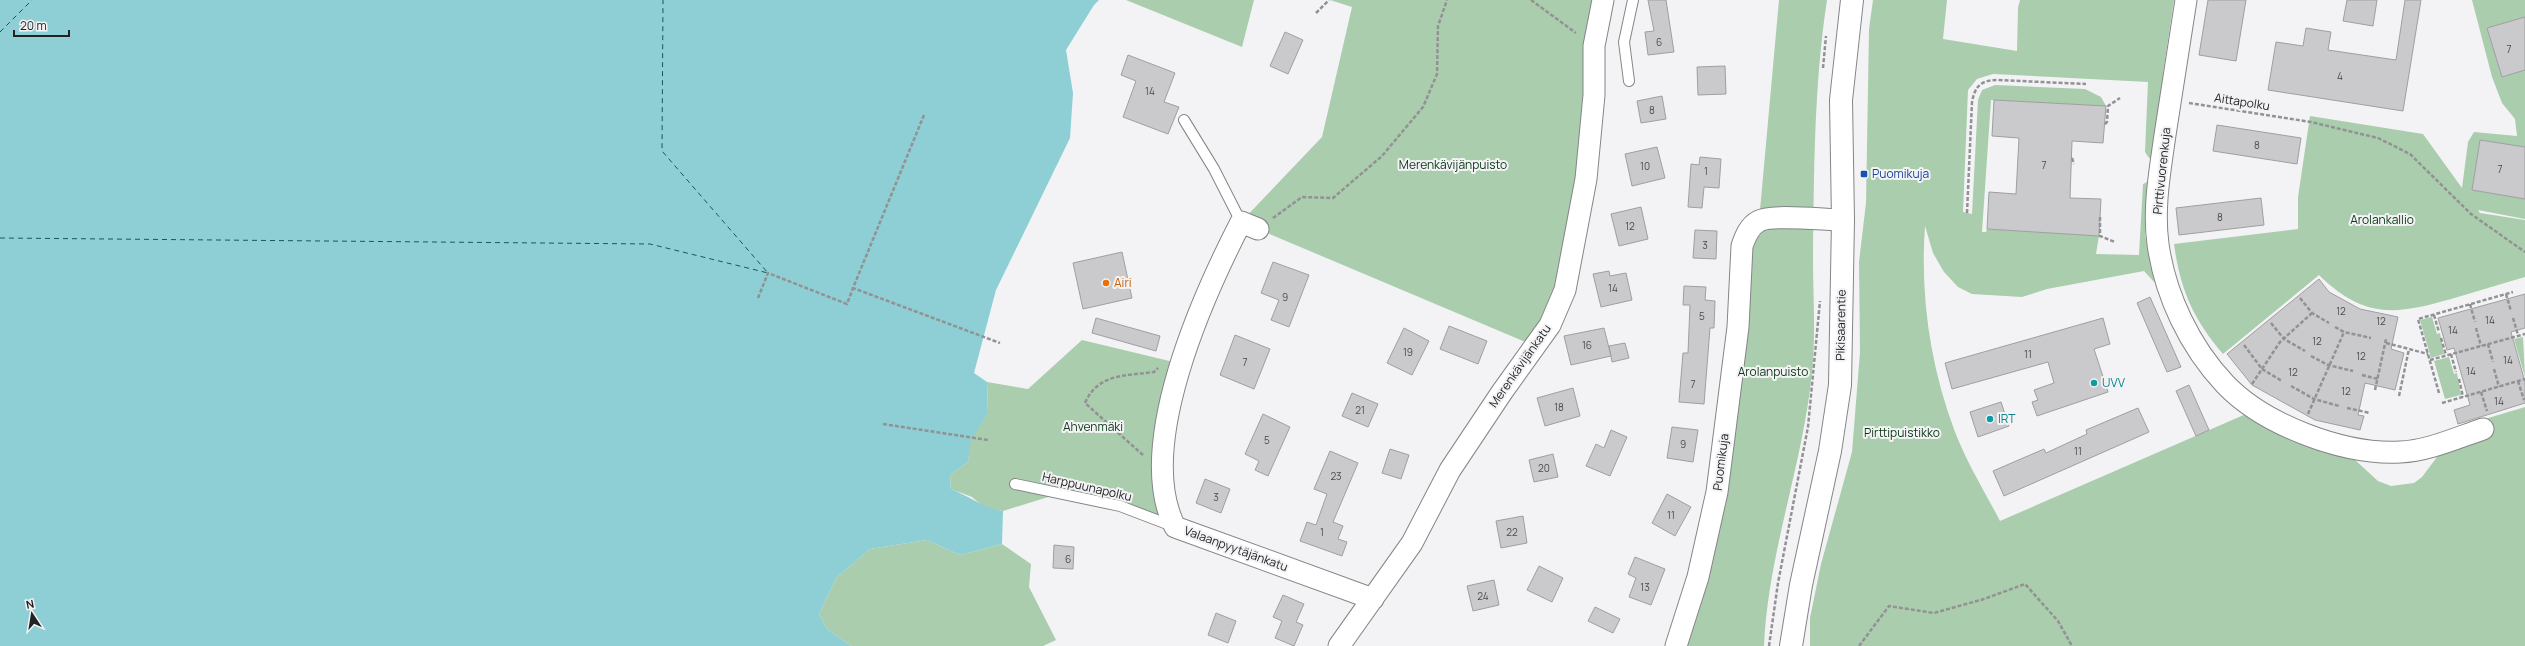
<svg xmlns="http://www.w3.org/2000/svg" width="2525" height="646" viewBox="0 0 2525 646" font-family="Manrope,sans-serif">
  <rect width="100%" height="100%" fill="#f3f3f6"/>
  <path fill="#aacdad" d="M1126 0H1254L1242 47Z
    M1330 0H1603L1577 232 1535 346 1241 222 1322 137 1352 7Z
    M1779 0H1827C1814 85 1814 172 1813 258 1813 296 1816 335 1812 372 1803 465 1768 553 1764 646H1682L1746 267 1759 221Z
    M1873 0H1947L1943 39 2017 51 2018 8 2020 0H2174L2163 73 2166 74 2152 159 2149 158 2145 152 2148 82 1993 74 1977 79 1968 90 1963 212 1972 214 1978 100 1982 90 1995 85 2085 89 2101 97 2106 106 1991 100 1982 232H1986L1987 229 2099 236 2096 254 2139 255 2143 184 2147 182 2145 235 2155 283 2144 271 2047 289 2022 297 1972 294 1958 287 1944 272 1933 253 1925 226C1920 296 1930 365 1955 432 1967 463 1985 492 2000 521L2246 414 2271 430 2305 446 2355 460 2378 481 2391 486 2414 483 2422 477 2437 457 2449 449 2491 436 2485 419 2525 407V646H1810V618L1821 564 1852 452 1860 352 1859 262 1866 203 1869 29Z
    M2472 0H2525V17L2487 28 2502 77 2525 70V147L2480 140 2472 190 2525 199V219L2478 210 2480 213 2525 220V277C2500 284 2476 292 2451 299 2395 315 2364 319 2319 275L2223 354C2193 319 2180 289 2174 244L2298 229V197L2310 116 2423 134 2462 188 2468 142 2474 132 2517 136 2515 119 2502 103 2492 77Z
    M2432 317 2437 334 2440 333 2444 354 2431 358 2420 320Z
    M2523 337 2525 377 2514 339Z
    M1082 340 1182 364 1164 434 1175 527 1061 493 1003 511 985 508 972 497 951 489 950 475 968 462 970 440 988 413 987 382 1028 389Z
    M2449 357 2454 374 2457 373 2461 395 2445 399 2434 361Z
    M927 540 960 555 1002 544 1031 564 1029 587 1056 640 1043 646H851L827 629 819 614 836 578 870 549Z"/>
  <path fill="#8dcfd4" d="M0 0H1099L1094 5 1066 50 1073 93 1070 138 996 290 974 373 987 382 988 413 971 440 968 462 950 475 951 489C969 496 983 508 1003 511L1002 544 960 555 927 540 870 549 836 578 819 614 827 629 851 646H0Z"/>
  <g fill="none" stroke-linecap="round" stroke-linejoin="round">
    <path stroke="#1c5559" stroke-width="1" stroke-dasharray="5 4" stroke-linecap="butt" d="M0 32 32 0
      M0 238 650 244 768 273 662 151 663 0"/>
  </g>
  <path fill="#cac9cb" stroke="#9f9ea1" d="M1648 0H1666L1674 52 1648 55 1645 32 1654 31Z
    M2208 0H2246L2236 61 2199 55Z
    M2347 0H2377L2373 26 2343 21Z
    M2405 0H2421L2403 111 2268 90 2276 42 2303 46 2306 28 2331 32 2328 50 2396 60Z
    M2525 17V70L2502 77 2487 28Z
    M1285 32 1303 40 1288 74 1270 66Z
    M1128 55 1175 73 1164 102 1179 107 1168 134 1123 117 1136 81 1121 75Z
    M1725 66 1726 94 1698 95 1697 67Z
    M1662 96 1666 119 1641 123 1637 101Z
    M1994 100 2106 106 2103 143 2072 141 2070 198 2101 199 2099 236 1987 229 1989 192 2016 194 2019 138 1992 136Z
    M2217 125 2301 138 2297 164 2213 151Z
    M2480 140 2525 147V199L2472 190Z
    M1657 147 1665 178 1632 186 1625 154Z
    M1700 157 1721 159 1719 188 1704 187 1702 208 1688 207 1691 164 1699 165Z
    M2261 198 2264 225 2179 235 2176 208Z
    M1641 207 1648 239 1619 246 1611 214Z
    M1695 230 1717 231 1716 259 1693 258Z
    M1122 252 1132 298 1083 309 1073 263Z
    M1273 262 1309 275 1289 327 1271 320 1279 300 1261 293Z
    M1609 271 1610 276 1626 273 1632 300 1601 307 1593 274Z
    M2319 279 2329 292 2360 309 2398 317 2391 349 2404 353 2395 390 2365 383 2358 415 2364 416 2360 430 2315 420 2252 385 2227 354Z
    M1684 286 1706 287 1705 300 1715 301 1714 328H1710L1704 404 1679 402 1683 353H1688L1690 305H1683Z
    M2525 294V328L2511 332 2525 382V403L2458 424 2454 410 2470 405 2454 348 2447 350 2438 318Z
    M2150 297 2181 367 2167 372 2137 303Z
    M1096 318 1160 336 1156 351 1092 333Z
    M2103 318 2110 344 2094 349 2108 392 2037 416 2032 402 2038 400 2034 390 2054 383 2048 362 1952 389 1945 363Z
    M1449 326 1487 341 1478 364 1440 349Z
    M1404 328 1429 341 1412 375 1387 363Z
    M1604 328 1611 356 1571 365 1564 336Z
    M1235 335 1270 349 1254 389 1220 375Z
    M1625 343 1629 358 1612 362 1609 346Z
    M2189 385 2209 430 2196 436 2176 391Z
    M1573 388 1580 416 1545 426 1537 398Z
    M1352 393 1378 404 1368 427 1342 416Z
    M2001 402 2009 426 1978 437 1970 412Z
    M2138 408 2149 432 2004 496 1993 471 2044 449 2046 453 2087 434 2086 430Z
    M1263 414 1290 427 1268 476 1255 470 1259 461 1245 454Z
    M1672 427 1698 430 1693 462 1667 458Z
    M1611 430 1627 437 1610 476 1586 466 1596 444 1604 448Z
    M1390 449 1409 455 1401 479 1382 473Z
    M1330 451 1358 463 1333 522 1343 526 1338 539 1347 542 1342 556 1300 541 1307 522 1316 525 1327 494 1314 489Z
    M1553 454 1558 477 1534 482 1529 460Z
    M1205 479 1230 489 1221 513 1196 503Z
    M1667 494 1691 507 1675 536 1652 523Z
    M1523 516 1527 543 1501 548 1496 521Z
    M1054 545 1074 547 1073 569 1053 568Z
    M1635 557 1665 569 1651 605 1629 597 1636 578 1628 574Z
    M1539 566 1563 578 1552 602 1527 590Z
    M1494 580 1499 605 1473 611 1467 586Z
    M1283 595 1304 604 1296 622 1303 625 1294 646 1275 638 1282 621 1273 617Z
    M1595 607 1620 619 1613 633 1588 621Z
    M1216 613 1236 621 1228 643 1208 635Z"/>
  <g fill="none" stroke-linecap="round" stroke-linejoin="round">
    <g stroke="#858588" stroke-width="12">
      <path id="lane" d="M1629 81 1624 42 1633 0
        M1184 120 1214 169 1241 222
        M1015 484 1120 506 1175 527"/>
    </g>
    <g stroke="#858588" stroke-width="23">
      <path id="street" d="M2186 0C2179 45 2172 90 2165 135 2160 171 2153 208 2158 244 2165 295 2190 347 2225 384 2264 425 2344 455 2400 452 2428 451 2456 438 2483 429
        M1258 229 1241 222C1203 296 1134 447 1175 527L1373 599
        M1339 646 1412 543 1450 470 1502 392 1550 325 1565 290 1586 179 1594 95V46L1603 0
        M1676 646 1698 577 1717 492 1738 327 1742 246C1745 237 1749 226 1759 221 1771 214 1826 220 1843 220"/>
    </g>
    <g stroke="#858588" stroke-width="24">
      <path id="secondary" d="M1791 646 1801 585 1830 451 1840 385 1843 220 1841 100 1852 0"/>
    </g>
    <path stroke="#929294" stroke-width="2.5" stroke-dasharray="4 2" stroke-linecap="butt" d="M1531 0 1576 33
      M1316 13 1329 0
      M1823 68 1826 36
      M2189 103 2311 122 2378 138 2410 154 2471 214 2525 252
      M924 115 853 288 1000 343
      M2105 124 2107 122 2108 106 2120 98
      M2072 158 2074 164
      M1967 213 1972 102C1975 86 1981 80 1998 80L2086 84
      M2100 217V236L2115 242
      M1273 218 1302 197 1333 198 1382 156 1423 107 1437 74 1438 26 1447 0
      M2506 294 2511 311
      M758 298 768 273 847 304 853 288
      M2300 298 2312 313 2329 323
      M2470 304 2475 322
      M2434 315 2439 332
      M2513 318 2518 335
      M2271 323 2284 339 2305 351
      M2335 327 2344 332 2371 338
      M2476 328 2481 346
      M2441 338 2446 355
      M2386 343 2428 354
      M2488 344 2493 362
      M2244 345 2262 369 2282 381
      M2451 354 2456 372
      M2311 356 2328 365 2353 371
      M2430 360 2525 334
      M2494 369 2499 387
      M2362 375 2378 379
      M2459 379 2463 397
      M2518 381 2524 400
      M2252 384 2280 342 2312 313
      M2291 386 2314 399 2339 406
      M2375 390 2386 339
      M2481 392 2487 411
      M2439 393 2418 319 2513 292
      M2399 396 2409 349
      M2442 403 2525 379
      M2347 408 2370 413
      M2308 414 2344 332
      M883 424 988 440
      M1143 455 1085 403C1098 373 1126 376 1154 372L1158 368
      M1769 646 1778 583 1808 427 1820 301
      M1859 646 1889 606 1934 613 1984 599 2025 584 2058 621 2072 646"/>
    <use href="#lane" stroke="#fff" stroke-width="10"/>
    <use href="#street" stroke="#fff" stroke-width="21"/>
    <use href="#secondary" stroke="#fff" stroke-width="22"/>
  </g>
  <rect fill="#1a4fb4" stroke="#f3f3f6" stroke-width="1.5" x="1860" y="170" width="8" height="8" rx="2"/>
  <circle fill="#e8710a" stroke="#f3f3f6" stroke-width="1.5" cx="1106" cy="283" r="4"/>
  <g fill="#0f9aa8" stroke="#f3f3f6" stroke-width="1.5">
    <circle cx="2094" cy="383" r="4"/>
    <circle cx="1990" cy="419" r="4"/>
  </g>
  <g text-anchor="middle" stroke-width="4" stroke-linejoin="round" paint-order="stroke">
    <g font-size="10" fill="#4c4c4d">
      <text x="1659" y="46">6</text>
      <text x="2509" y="53">7</text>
      <text x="2340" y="80">4</text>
      <text x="1150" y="95">14</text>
      <text x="1652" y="114">8</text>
      <text x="2257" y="149">8</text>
      <text x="2044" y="169">7</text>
      <text x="1645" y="170">10</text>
      <text x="2500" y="173">7</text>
      <text x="1706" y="175">1</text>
      <text x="2220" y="221">8</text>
      <text x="1630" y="230">12</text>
      <text x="1705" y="249">3</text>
      <text x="1613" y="292">14</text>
      <text x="1285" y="301">9</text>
      <text x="2341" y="315">12</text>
      <text x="1702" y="320">5</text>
      <text x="2490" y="324">14</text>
      <text x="2381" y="325">12</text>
      <text x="2453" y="334">14</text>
      <text x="2317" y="345">12</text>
      <text x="1587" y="349">16</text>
      <text x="1408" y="356">19</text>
      <text x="2028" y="358">11</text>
      <text x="2361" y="360">12</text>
      <text x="2508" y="364">14</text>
      <text x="1245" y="366">7</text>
      <text x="2471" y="375">14</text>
      <text x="2293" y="376">12</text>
      <text x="1693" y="388">7</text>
      <text x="2346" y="395">12</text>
      <text x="2499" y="405">14</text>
      <text x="1559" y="411">18</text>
      <text x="1360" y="414">21</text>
      <text x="1267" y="444">5</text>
      <text x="1683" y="448">9</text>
      <text x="2078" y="455">11</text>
      <text x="1544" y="472">20</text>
      <text x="1336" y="480">23</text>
      <text x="1216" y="501">3</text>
      <text x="1671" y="519">11</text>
      <text x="1322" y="536">1</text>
      <text x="1512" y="536">22</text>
      <text x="1068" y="563">6</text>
      <text x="1645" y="591">13</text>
      <text x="1483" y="600">24</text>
    </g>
    <g font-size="12" fill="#222223" stroke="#f3f3f6">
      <text transform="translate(2242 102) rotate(9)" y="4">Aittapolku</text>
      <text transform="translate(2162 171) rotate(-84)" y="4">Pirttivuorenkuja</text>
      <text transform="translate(1841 325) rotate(-89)" y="4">Pikisaarentie</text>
      <text transform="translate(1520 366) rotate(-55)" y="4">Merenkävijänkatu</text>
      <text transform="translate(1721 462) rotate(-83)" y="4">Puomikuja</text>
      <text transform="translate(1087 487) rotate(13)" y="4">Harppuunapolku</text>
      <text transform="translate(1236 549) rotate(20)" y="4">Valaanpyytäjänkatu</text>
    </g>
    <g font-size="12" fill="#093713" stroke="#f3f3f6">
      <text x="1453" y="169">Merenkävijänpuisto</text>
      <text x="2382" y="224">Arolankallio</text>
      <text x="1773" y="376">Arolanpuisto</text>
      <text x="1093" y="431">Ahvenmäki</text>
      <text x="1902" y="437">Pirttipuistikko</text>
    </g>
    <g font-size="12" fill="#164399" stroke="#f3f3f6" text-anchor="start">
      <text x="1872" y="178">Puomikuja</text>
    </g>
    <g font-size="12" fill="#c56008" stroke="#f3f3f6" text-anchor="start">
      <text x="1114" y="287">Airi</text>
    </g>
    <g font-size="12" fill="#0d838f" stroke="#f3f3f6" text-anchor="start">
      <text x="2102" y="387">UVV</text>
      <text x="1998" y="423">IRT</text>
    </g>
  </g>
  <g transform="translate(32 614) rotate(348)" stroke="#f3f3f6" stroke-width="3" paint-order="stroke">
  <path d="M0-3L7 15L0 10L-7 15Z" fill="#222223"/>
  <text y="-6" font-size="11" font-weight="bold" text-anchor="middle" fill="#222223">N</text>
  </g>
  <path d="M14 30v6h55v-6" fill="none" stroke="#222223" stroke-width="2"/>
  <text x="20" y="30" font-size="12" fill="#222223" stroke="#f3f3f6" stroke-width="3" paint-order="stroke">20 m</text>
</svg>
